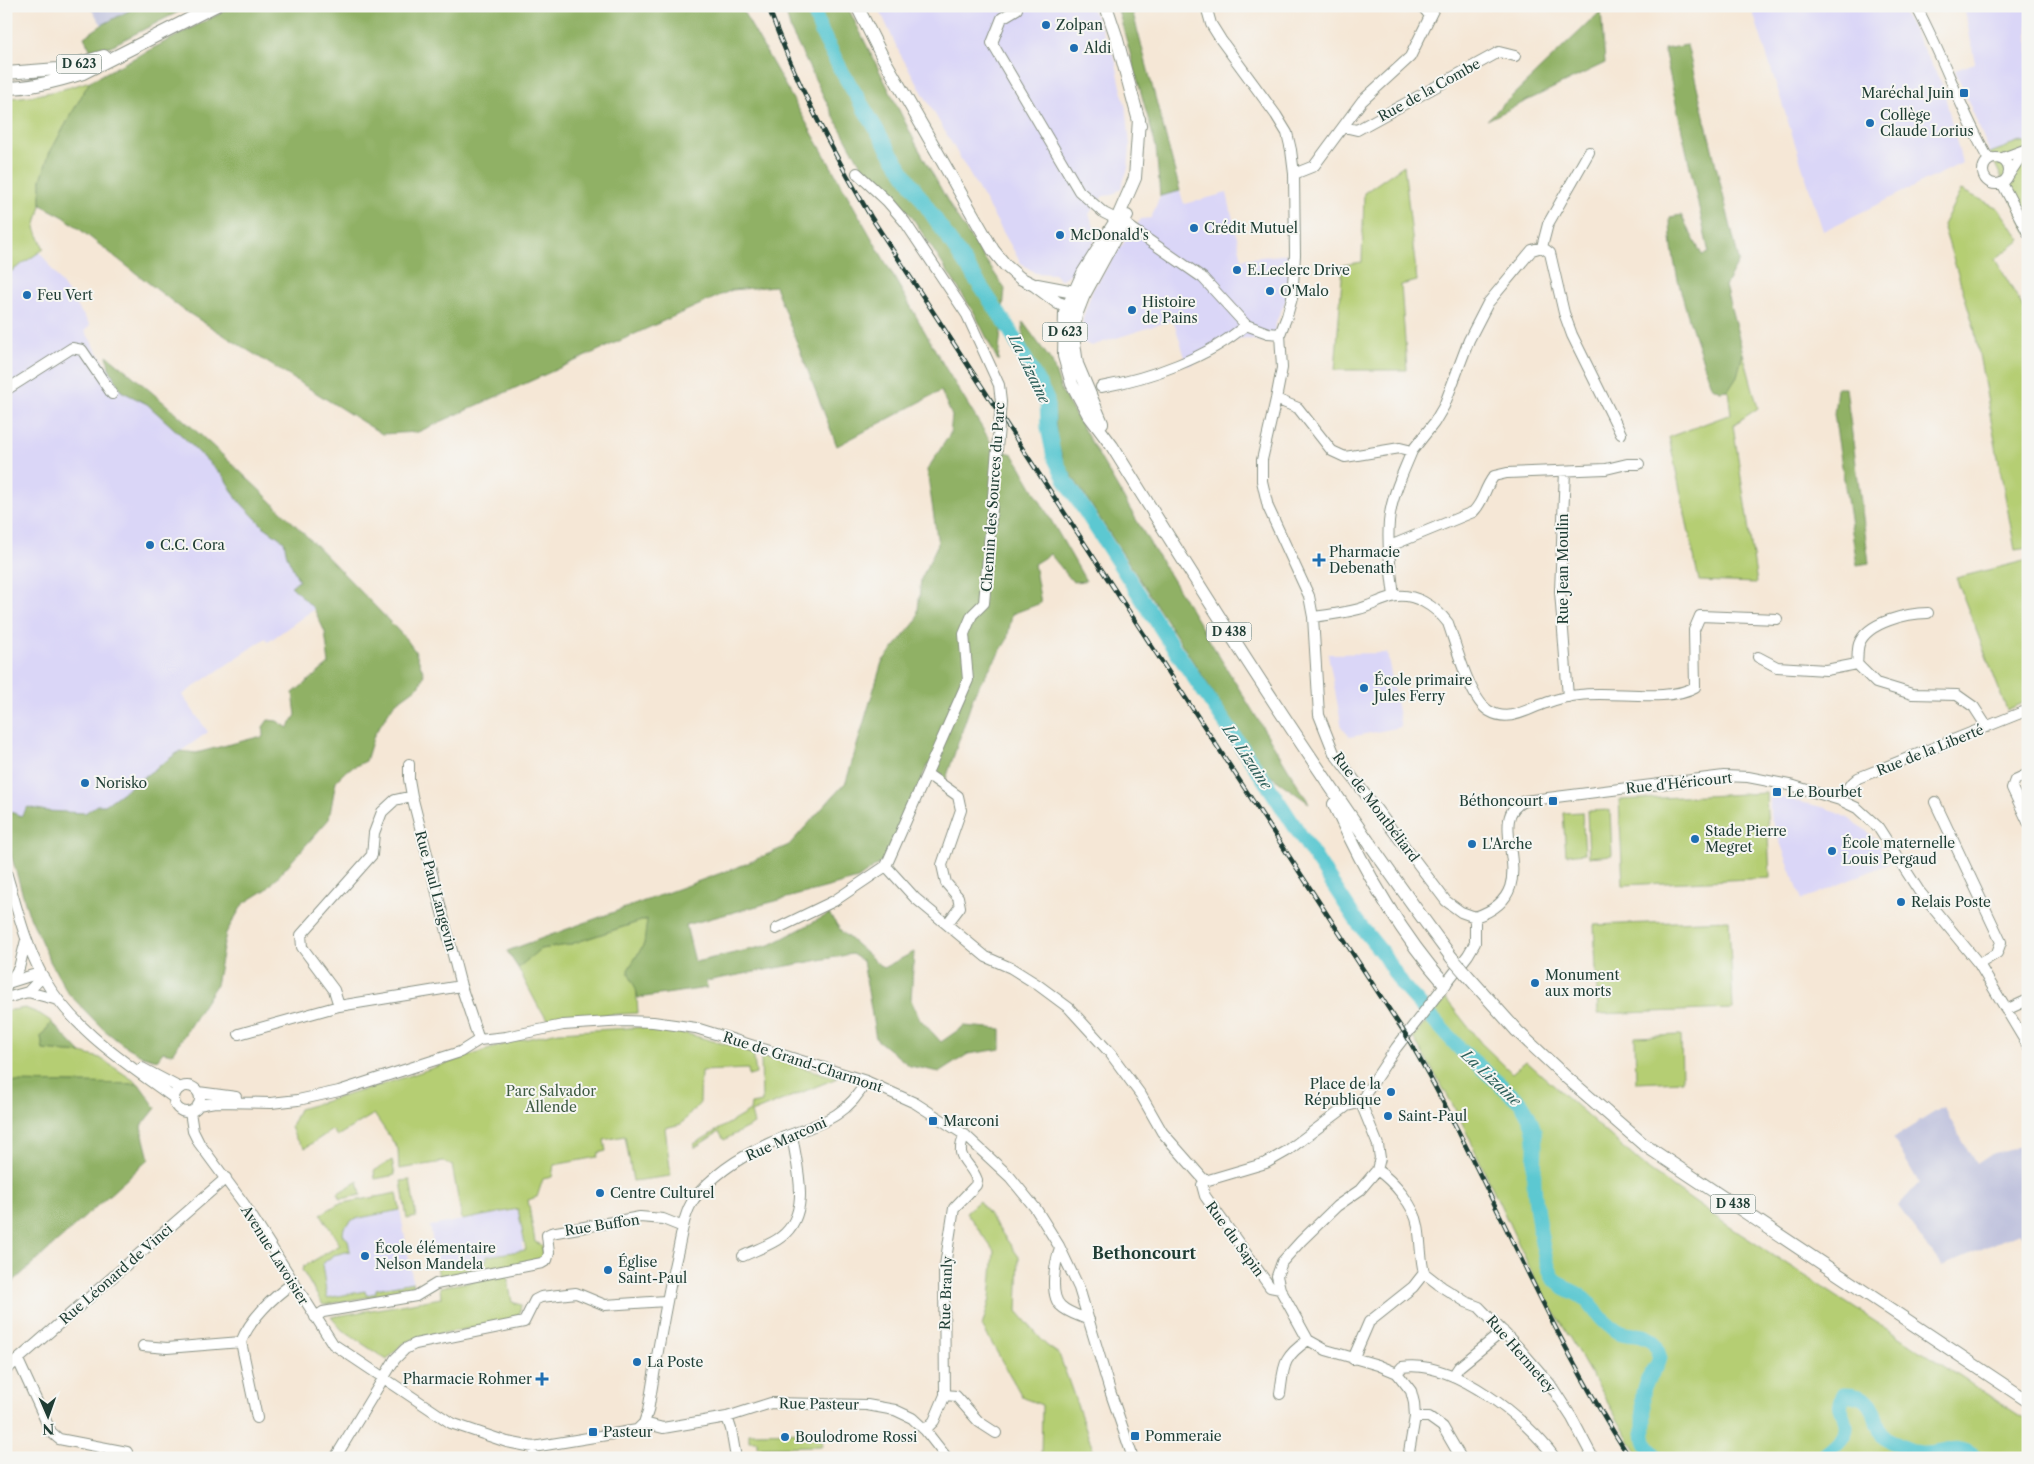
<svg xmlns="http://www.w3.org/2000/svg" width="2034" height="1464" viewBox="0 0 2034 1464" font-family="'Libre Caslon Text',serif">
  <rect width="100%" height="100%" fill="#f6f6f2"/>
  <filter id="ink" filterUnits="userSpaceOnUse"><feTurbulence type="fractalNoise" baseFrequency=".02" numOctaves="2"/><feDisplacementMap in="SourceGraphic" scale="10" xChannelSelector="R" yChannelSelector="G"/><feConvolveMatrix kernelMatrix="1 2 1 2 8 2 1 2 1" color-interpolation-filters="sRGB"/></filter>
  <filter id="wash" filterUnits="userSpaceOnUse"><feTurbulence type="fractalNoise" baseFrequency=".0096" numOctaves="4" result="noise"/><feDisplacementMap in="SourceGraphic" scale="20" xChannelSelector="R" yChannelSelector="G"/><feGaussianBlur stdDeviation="1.12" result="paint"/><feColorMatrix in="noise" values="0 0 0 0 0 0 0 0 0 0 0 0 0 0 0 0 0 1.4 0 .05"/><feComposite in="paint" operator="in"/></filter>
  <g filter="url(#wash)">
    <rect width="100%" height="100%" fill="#f5e7d6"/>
    <path fill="#dad6f7" d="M878 6H1091L1115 59 1127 114 1130 146 1128 168 1121 188 1113 195 1103 196 1089 214 1097 234 1095 241 1077 270 1060 280 1054 274 1035 273 1021 263 899 52Z
      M1751 6H1900L1942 84 1962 163 1823 231Z
      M1964 6H2028V144L2020 142 1990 153 1955 70 1975 63Z
      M1180 191 1184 204 1227 193 1242 259 1289 254 1286 300 1277 320 1271 343 1241 338 1188 366 1173 320 1091 346 1081 341 1083 317 1092 291 1114 256 1141 219 1151 218 1160 196Z
      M40 252 90 325 85 331 121 390 147 404 181 435 224 477 237 499 263 526 284 541 287 556 300 581 292 587 314 609 268 642 266 638 182 695 208 732 128 789 105 805H97L85 813 46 811 28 807 21 816 11 812 6 814V275Z
      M1387 653 1401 727 1350 737 1342 728 1328 654Z
      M1770 795 1826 808 1848 818 1864 829 1874 838 1890 863 1802 900 1770 816Z
      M397 1193 413 1282 376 1289 377 1293 366 1295 365 1291 319 1299 302 1271 303 1267 340 1245 321 1214 338 1204Z
      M518 1210 524 1243H522L523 1250 487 1256V1260L476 1262 475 1259 438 1265 436 1258 438 1250H434L430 1226Z"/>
    <path fill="#c0c2dd" d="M89 6H138L102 25Z
      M1943 1107 1976 1164 1991 1154 2028 1144V1245L2019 1233 1942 1266 1898 1206 1919 1183 1893 1138Z"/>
    <path fill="#b5ce73" stroke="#6a8654" d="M90 81 49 154 41 180V205L35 228 44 249 6 275V98C35 97 63 90 90 81Z
      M2020 142 2028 144V235L1990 153Z
      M1404 165 1417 281 1401 285 1407 370H1335L1343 265 1362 262 1364 193Z
      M1961 190 1998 208 2021 240 1995 259 2028 316V548L2015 550 1974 327 1943 225Z
      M1743 353 1758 408 1733 425 1757 583 1699 581 1669 437 1731 414 1728 390 1737 376Z
      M2028 560V701L2007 710 1956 578Z
      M1766 793 1770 878 1623 885 1619 800Z
      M1610 810 1612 855 1589 857 1587 811Z
      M1582 812 1585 853 1566 855 1563 813Z
      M648 919 644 944 628 970 631 979 636 986 638 1013 548 1019 539 1008 518 968 540 949 568 945Z
      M1729 920 1733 1009 1598 1014 1594 925Z
      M1446 999 1481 1043 1512 1073 1526 1061 1649 1170 1727 1225 2028 1421V1458H1640L1534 1277 1457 1112 1413 1037Z
      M25 1008 40 1014 52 1022 41 1036 43 1050 81 1053 100 1058 139 1084 6 1082V1011Z
      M647 1027 688 1034 753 1052 756 1074 749 1076 748 1069 701 1071 700 1103 681 1124 665 1128 671 1176 633 1181 625 1136 604 1140 606 1151 598 1153 597 1157 554 1165 552 1177 543 1179 537 1197 528 1200 535 1242 542 1245 543 1256 539 1260 439 1279 437 1265 475 1259 476 1262 487 1260V1256L526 1250 518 1209 462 1220 452 1165 443 1162 399 1169 398 1149 374 1114 337 1136 332 1130 305 1148 296 1139 291 1127 299 1109 384 1084 511 1042 559 1032Z
      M1681 1035 1682 1081 1636 1083 1635 1037Z
      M761 1055 837 1078 751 1113 754 1124 724 1140 719 1132 694 1148V1144L750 1111 751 1104 762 1102Z
      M392 1160 395 1175 375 1179 374 1171Z
      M410 1180 416 1217 407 1219 401 1181Z
      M358 1181 361 1195 341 1199 338 1193Z
      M397 1193 400 1210 354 1219 344 1227 343 1234 348 1240 350 1251 334 1255 322 1264 327 1298 365 1291 366 1295 376 1293V1289L413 1282 414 1289 323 1305 302 1270 303 1267 340 1245 321 1214 338 1204Z
      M979 1201 1019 1257 1017 1311 1046 1345 1059 1354 1096 1458H1041L1042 1405 1023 1398 982 1326 990 1299 994 1251 966 1212Z
      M507 1275 512 1302 521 1305 518 1320 416 1338 402 1344 387 1360 342 1330 331 1317 441 1298 440 1287Z
      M822 1432V1446L757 1447V1441H749V1433Z"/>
    <path fill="#90b165" stroke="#58774c" d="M138 6H190L111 46 91 51 84 37 102 25Z
      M234 6H740L946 369 995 449 1013 454 1086 581 1073 582 1050 554 1034 564 1041 603 1012 614 1007 640 975 692 946 779 928 764 887 858 858 879 686 925 695 962 770 945 829 914 842 932 883 968 914 952 911 1000 919 1018 941 1042 964 1026 1001 1029V1049L968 1054 940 1072 910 1066 876 1039 863 961 852 954 706 981 707 988 638 998C636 985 631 982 628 970L644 944 647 919 568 945 540 949 518 968 507 951 743 865 789 845 846 782 882 662 917 620 921 579 938 544 927 470 950 434 952 416 941 391 837 446 775 286 732 290 418 432 382 434 182 309 64 217 41 205V180L49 154 90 81Z
      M784 6H847L916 144 956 216 1005 289 998 361 975 314 910 214 870 181 836 121 791 31Z
      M1117 6H1131L1180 191 1160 196 1156 147Z
      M1601 11 1605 63 1487 120Z
      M1687 45 1739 261 1725 286 1743 353 1737 376 1728 390 1720 391 1711 386C1694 331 1670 275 1670 217L1681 215 1702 255 1709 253 1664 49Z
      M1023 322 1052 362 1062 392 1148 540 1309 803 1265 772 1065 465 1057 441 1054 406 1047 386 1023 345Z
      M107 355C215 442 312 539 407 640L415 651 424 674 420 685 394 704 374 735 366 761 347 770 336 781 329 819 267 889 243 904 226 933 216 985 172 1054 163 1052 157 1060 143 1056 122 1044 103 1029 67 992 50 961 28 912 6 838V814L11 812 21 816 28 807 46 811 85 813 97 805H105L180 751 196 753 258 737 262 738 264 732 263 727 268 720 277 721 288 728 296 715 293 693 329 664 325 632 314 609 291 586 299 581 287 556 284 541 263 526 237 499 224 477 181 435 147 404 121 391 109 368Z
      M1837 388H1846L1869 563 1857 565 1834 414Z
      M52 1022V1023L81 1053 43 1050 41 1036Z
      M6 1082 139 1084 156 1108 141 1127 149 1159 6 1288Z"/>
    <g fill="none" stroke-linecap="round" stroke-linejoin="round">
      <path stroke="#5bc8d1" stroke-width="15" d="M812 6 821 31 841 70 890 152 1008 327 1047 399 1048 428 1054 457 1067 483 1171 644 1267 784 1358 923 1383 954 1403 986 1461 1050 1521 1103C1539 1130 1535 1141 1534 1172 1533 1193 1542 1259 1553 1277 1561 1290 1577 1290 1587 1301 1597 1312 1604 1325 1619 1332 1629 1337 1643 1332 1652 1341 1656 1344 1658 1353 1660 1358 1657 1368 1649 1376 1645 1385 1641 1395 1643 1405 1644 1416 1644 1436 1641 1443 1658 1458
        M1821 1458C1831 1449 1848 1439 1846 1424 1845 1418 1842 1411 1840 1405L1844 1395C1887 1394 1866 1429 1892 1442 1901 1446 1911 1452 1921 1453 1943 1454 1958 1441 1976 1458"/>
    </g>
  </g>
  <g filter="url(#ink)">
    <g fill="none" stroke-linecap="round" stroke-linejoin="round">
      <g stroke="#8a9285" stroke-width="12">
        <path id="minor" d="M1206 6 1211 24 1221 40 1276 115 1287 133 1291 150 1294 174 1295 255 1292 298 1287 316 1280 334 1282 368 1276 399 1262 460V481L1268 507 1309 596 1313 617 1319 715 1334 753 1446 901 1461 912 1475 917
          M1422 6 1430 16
          M1916 6C1943 56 1961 111 1989 160
          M1017 9 1002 18 992 43 1079 191 1104 213 1124 223 1203 278 1246 325 1268 333 1280 334
          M1344 127 1357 130 1499 52 1515 56
          M1983 171a13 13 0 1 1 26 0a13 13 0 1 1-26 0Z
          M2000 159 2027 149
          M1294 174 1314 166 1362 101 1410 57 1435 6
          M2008 176 2025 150
          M2002 183 2028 233
          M1542 247 1550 253 1564 313 1572 335 1621 434
          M1101 387C1150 378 1208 358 1246 325
          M6 390 72 348 82 350 112 394
          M1276 399 1298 408 1332 451 1345 457 1400 448 1412 451 1434 423 1444 406 1469 340 1488 303 1532 250 1542 247 1548 224 1589 152
          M1565 471 1560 591 1568 697
          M1390 546 1473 512C1485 500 1483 490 1494 476L1507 473 1606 469 1627 464H1639
          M1394 596C1391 572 1387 546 1389 522 1391 497 1403 473 1412 451
          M1928 613C1908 613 1867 622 1859 644 1857 650 1858 658 1857 664L1876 683 1912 694 1957 695 1974 707 1987 727
          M1313 617C1329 615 1344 613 1359 609 1370 606 1381 600 1392 597 1413 591 1436 607 1448 623 1456 645 1470 700 1489 711 1509 723 1527 709 1546 703 1557 699 1568 696 1579 695 1612 690 1667 703 1695 687L1694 630 1700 616 1777 619
          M1758 657 1777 667 1826 670 1857 664
          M409 764V779L412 796 461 986 479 1040
          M927 774 958 796 961 810 942 865 946 883 958 897 960 907 947 924
          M2028 774 2015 780 2012 788 2028 822
          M1840 800 1850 785 1858 778 2028 710
          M1935 802 2001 942 1997 953 1979 964
          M886 866 915 898 986 957 1011 968 1038 985 1069 1008 1110 1053 1141 1095 1162 1132 1205 1181
          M6 872C17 908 25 944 43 977 73 1030 126 1063 174 1098
          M1475 917C1551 892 1480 821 1524 801L1724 776 1748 777 1794 786 1840 800 1857 808 1878 827 1919 891 1979 964 2028 1046
          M776 929 834 901 886 866 968 680 964 634 972 615 984 603 1001 402 999 385 967 315 905 222 887 201 857 173
          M11 982 33 975 43 976
          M6 987 19 968 26 940
          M28 992 58 1000
          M6 998 28 992 43 976
          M339 1006 334 990 302 947 301 935 372 855 374 833 382 812 395 800 412 796
          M2006 1010 2028 1000
          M239 1034 339 1006 461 986
          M142 1068 180 1088
          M174 1099a13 13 0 1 1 26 0a13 13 0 1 1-26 0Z
          M198 1092 236 1097
          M198 1105 215 1102 271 1103 298 1100 339 1091 460 1052 479 1040 506 1037 563 1025 625 1021 653 1022 696 1028 866 1081 915 1103 965 1135 1010 1177 1036 1209 1059 1246 1079 1288 1110 1391 1133 1458
          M190 1112 193 1131 199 1143 244 1204 333 1344 451 1423 507 1442 533 1447 637 1430 644 1423 648 1411C657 1357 665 1303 678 1250 682 1233 684 1213 694 1199 713 1174 742 1156 770 1143 809 1125 845 1123 866 1081
          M1377 1170C1393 1181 1415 1206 1418 1226 1421 1242 1420 1257 1424 1273L1442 1287 1466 1302 1479 1307 1519 1348 1550 1384 1572 1418 1593 1458
          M1205 1181 1266 1163 1287 1151 1347 1106 1362 1102
          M1205 1181 1202 1185 1205 1196 1270 1287 1280 1289
          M1060 1249C1055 1262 1049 1296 1061 1306 1068 1313 1080 1316 1089 1320
          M743 1256C755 1250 771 1245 781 1237 812 1213 797 1168 792 1135
          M315 1317 323 1312 416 1296 436 1284 542 1263 547 1260 549 1253 547 1235 551 1233 640 1217 663 1219 683 1227
          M143 1346 167 1348 241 1342
          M1353 1359 1369 1322 1413 1287 1424 1273
          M18 1360 51 1432 59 1439 127 1452
          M6 1370 226 1178
          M1397 1373 1402 1367C1453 1359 1527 1419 1555 1458
          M1453 1376 1459 1367 1503 1331
          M1280 1394C1284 1365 1282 1358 1308 1340
          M945 1395 956 1396 979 1422 996 1433
          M727 1417 731 1429 736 1458
          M1415 1417H1429L1443 1427 1461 1458
          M257 1418 241 1342C250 1319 273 1297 293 1283
          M644 1423 663 1428 727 1417 771 1403 867 1405 895 1410 912 1418 925 1430 947 1458
          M925 1430 934 1421 945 1395 944 1272 954 1208 976 1185 977 1180C970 1160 953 1160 965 1135
          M533 1447 534 1458
          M335 1458 395 1359 405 1349 415 1344 524 1322 535 1300 541 1297 576 1293 605 1305 666 1301
          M1408 1458 1415 1417 1414 1403 1411 1391 1397 1373 1378 1365 1326 1350 1308 1340 1280 1289 1277 1276 1282 1262 1301 1241 1337 1206 1360 1190 1377 1170 1380 1158 1378 1145 1363 1108 1362 1102 1366 1093 1396 1048 1468 955 1475 943V917"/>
      </g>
      <g stroke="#8a9285" stroke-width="14">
        <path id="major" d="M857 6 881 54 993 250 1006 266 1020 278 1034 285 1058 303 1076 309
          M1106 6 1116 36 1140 125
          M6 73 58 69 104 56
          M6 88C32 88 58 81 83 73L215 6
          M1139 119 1135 178 1117 219 1083 273 1065 313 1064 356 1072 384 1088 414 1112 446C1220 620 1329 793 1452 958
          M1037 285 1074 292 1080 296
          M1102 423 1077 364 1073 336 1076 315 1083 297 1127 216
          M1334 804C1363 868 1398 931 1445 984
          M1466 974 1517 1031 1566 1077 1643 1144 2028 1401"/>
      </g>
      <use href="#minor" stroke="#fff" stroke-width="10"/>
      <use href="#major" stroke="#fff" stroke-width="12"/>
      <g stroke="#1f3d34" stroke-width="4.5">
        <path id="rail" d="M768 6C795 81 831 149 871 217L1406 1035C1487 1173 1543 1324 1630 1458"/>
      </g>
      <use href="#rail" stroke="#f6f6f2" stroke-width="2.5" stroke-dasharray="8" stroke-linecap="butt"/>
      <g stroke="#8a9285" stroke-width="14" stroke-linecap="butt">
        <path id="major-bridge" d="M1452 958 1466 974"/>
      </g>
      <use href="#major-bridge" stroke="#fff" stroke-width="12"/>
    </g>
  </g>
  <g fill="#1f6fb2" stroke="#f6f6f2" stroke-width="2">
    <circle cx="1046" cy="25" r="5"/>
    <circle cx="1074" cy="48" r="5"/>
    <rect x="1959" y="88" width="10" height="10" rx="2.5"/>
    <circle cx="1870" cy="123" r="5"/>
    <circle cx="1194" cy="228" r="5"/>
    <circle cx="1060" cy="235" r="5"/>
    <circle cx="1237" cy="270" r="5"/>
    <circle cx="1270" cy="291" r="5"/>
    <circle cx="27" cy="295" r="5"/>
    <circle cx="1132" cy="310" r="5"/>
    <circle cx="150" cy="545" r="5"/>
    <path d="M1316.5 552.5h5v5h5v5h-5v5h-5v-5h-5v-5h5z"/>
    <circle cx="1364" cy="688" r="5"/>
    <circle cx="85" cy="783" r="5"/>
    <rect x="1772" y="787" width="10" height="10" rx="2.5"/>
    <rect x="1548" y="796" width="10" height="10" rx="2.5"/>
    <circle cx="1695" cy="839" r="5"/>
    <circle cx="1472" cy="844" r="5"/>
    <circle cx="1832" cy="851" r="5"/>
    <circle cx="1901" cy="902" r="5"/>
    <circle cx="1535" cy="983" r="5"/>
    <circle cx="1391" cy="1092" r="5"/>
    <circle cx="1388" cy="1116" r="5"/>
    <rect x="928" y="1116" width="10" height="10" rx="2.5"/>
    <circle cx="600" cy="1193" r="5"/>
    <circle cx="365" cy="1256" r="5"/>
    <circle cx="608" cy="1270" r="5"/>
    <circle cx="637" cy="1362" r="5"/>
    <path d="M539.5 1371.5h5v5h5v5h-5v5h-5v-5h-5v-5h5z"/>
    <rect x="588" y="1427" width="10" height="10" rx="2.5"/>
    <rect x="1130" y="1431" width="10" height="10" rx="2.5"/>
    <circle cx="785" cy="1437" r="5"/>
  </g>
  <g text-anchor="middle" stroke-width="4" stroke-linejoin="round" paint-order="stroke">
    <g fill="#f6f6f2" stroke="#60746d" stroke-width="1">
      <rect x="56.5" y="54.5" width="45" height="19" rx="4"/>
      <rect x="1042.5" y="322.5" width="45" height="19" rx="4"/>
      <rect x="1206.5" y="622.5" width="45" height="19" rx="4"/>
      <rect x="1710.5" y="1194.5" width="45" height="19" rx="4"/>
    </g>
    <g font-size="12" font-weight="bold" fill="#1f3d34">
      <text x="79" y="68">D 623</text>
      <text x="1065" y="336">D 623</text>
      <text x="1229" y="636">D 438</text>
      <text x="1733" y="1208">D 438</text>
    </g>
    <g font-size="14" fill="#1f3d34" stroke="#f6f6f2" text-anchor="start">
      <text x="1056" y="30">Zolpan</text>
      <text x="1084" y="53">Aldi</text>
      <text x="1954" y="98" text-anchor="end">Maréchal Juin</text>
      <text x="1880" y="120">Collège<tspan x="1880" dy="16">Claude Lorius</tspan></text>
      <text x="1204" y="233">Crédit Mutuel</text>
      <text x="1070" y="240">McDonald's</text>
      <text x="1247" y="275">E.Leclerc Drive</text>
      <text x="1280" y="296">O'Malo</text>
      <text x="37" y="300">Feu Vert</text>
      <text x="1142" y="307">Histoire<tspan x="1142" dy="16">de Pains</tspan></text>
      <text x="160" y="550">C.C. Cora</text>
      <text x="1329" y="557">Pharmacie<tspan x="1329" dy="16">Debenath</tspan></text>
      <text x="1374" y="685">École primaire<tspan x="1374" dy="16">Jules Ferry</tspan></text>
      <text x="95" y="788">Norisko</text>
      <text x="1787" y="797">Le Bourbet</text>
      <text x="1543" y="806" text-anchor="end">Béthoncourt</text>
      <text x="1705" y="836">Stade Pierre<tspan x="1705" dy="16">Megret</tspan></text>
      <text x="1842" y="848">École maternelle<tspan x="1842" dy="16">Louis Pergaud</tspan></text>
      <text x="1482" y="849">L'Arche</text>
      <text x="1911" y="907">Relais Poste</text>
      <text x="1545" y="980">Monument<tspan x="1545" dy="16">aux morts</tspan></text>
      <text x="1381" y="1089" text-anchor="end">Place de la<tspan x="1381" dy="16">République</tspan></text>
      <text x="1398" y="1121">Saint-Paul</text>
      <text x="943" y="1126">Marconi</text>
      <text x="610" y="1198">Centre Culturel</text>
      <text x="375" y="1253">École élémentaire<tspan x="375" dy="16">Nelson Mandela</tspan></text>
      <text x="618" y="1267">Église<tspan x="618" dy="16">Saint-Paul</tspan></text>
      <text x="647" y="1367">La Poste</text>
      <text x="532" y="1384" text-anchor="end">Pharmacie Rohmer</text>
      <text x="603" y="1437">Pasteur</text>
      <text x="1145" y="1441">Pommeraie</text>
      <text x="795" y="1442">Boulodrome Rossi</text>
    </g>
    <g font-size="14" fill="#1f3d34" stroke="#f6f6f2">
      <text transform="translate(1429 90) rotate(-29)" y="5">Rue de la Combe</text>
      <text transform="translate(993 497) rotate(-86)" y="5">Chemin des Sources du Parc</text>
      <text transform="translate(1563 569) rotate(-90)" y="5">Rue Jean Moulin</text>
      <text transform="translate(1930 750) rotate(-22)" y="5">Rue de la Liberté</text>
      <text transform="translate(1679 783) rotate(-6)" y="5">Rue d'Héricourt</text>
      <text transform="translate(1376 807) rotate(53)" y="5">Rue de Montbéliard</text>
      <text transform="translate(436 891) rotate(75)" y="5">Rue Paul Langevin</text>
      <text transform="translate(803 1062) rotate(18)" y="5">Rue de Grand-Charmont</text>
      <text transform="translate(786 1139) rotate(-24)" y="5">Rue Marconi</text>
      <text transform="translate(602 1225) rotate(-9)" y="5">Rue Buffon</text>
      <text transform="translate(1235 1239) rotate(54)" y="5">Rue du Sapin</text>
      <text transform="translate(275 1255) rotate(58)" y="5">Avenue Lavoisier</text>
      <text transform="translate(116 1274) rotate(-41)" y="5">Rue Léonard de Vinci</text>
      <text transform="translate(946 1293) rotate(-88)" y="5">Rue Branly</text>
      <text transform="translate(1521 1354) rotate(49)" y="5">Rue Hermetey</text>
      <text transform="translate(819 1404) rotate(1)" y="5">Rue Pasteur</text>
    </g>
    <g font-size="14" fill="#3d5a41" stroke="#f6f6f2">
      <text x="551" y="1096">Parc Salvador<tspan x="551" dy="16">Allende</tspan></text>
    </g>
    <g font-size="15" font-style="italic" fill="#2e605b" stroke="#f6f6f2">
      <text transform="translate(1029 369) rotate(64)" y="5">La Lizaine</text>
      <text transform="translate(1247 757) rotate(56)" y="5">La Lizaine</text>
      <text transform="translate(1491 1078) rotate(43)" y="5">La Lizaine</text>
    </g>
    <g font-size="16" font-weight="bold" fill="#1f3d34" stroke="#f6f6f2">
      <text x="1144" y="1259">Bethoncourt</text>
    </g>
  </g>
  <rect width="2034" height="1464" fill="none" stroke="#f6f6f2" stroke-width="25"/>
  <g transform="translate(48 1416) rotate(178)" stroke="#f6f6f2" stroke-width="4" paint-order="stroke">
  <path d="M0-4L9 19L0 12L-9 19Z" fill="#1f3d34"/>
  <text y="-8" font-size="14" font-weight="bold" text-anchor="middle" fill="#1f3d34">N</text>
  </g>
</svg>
